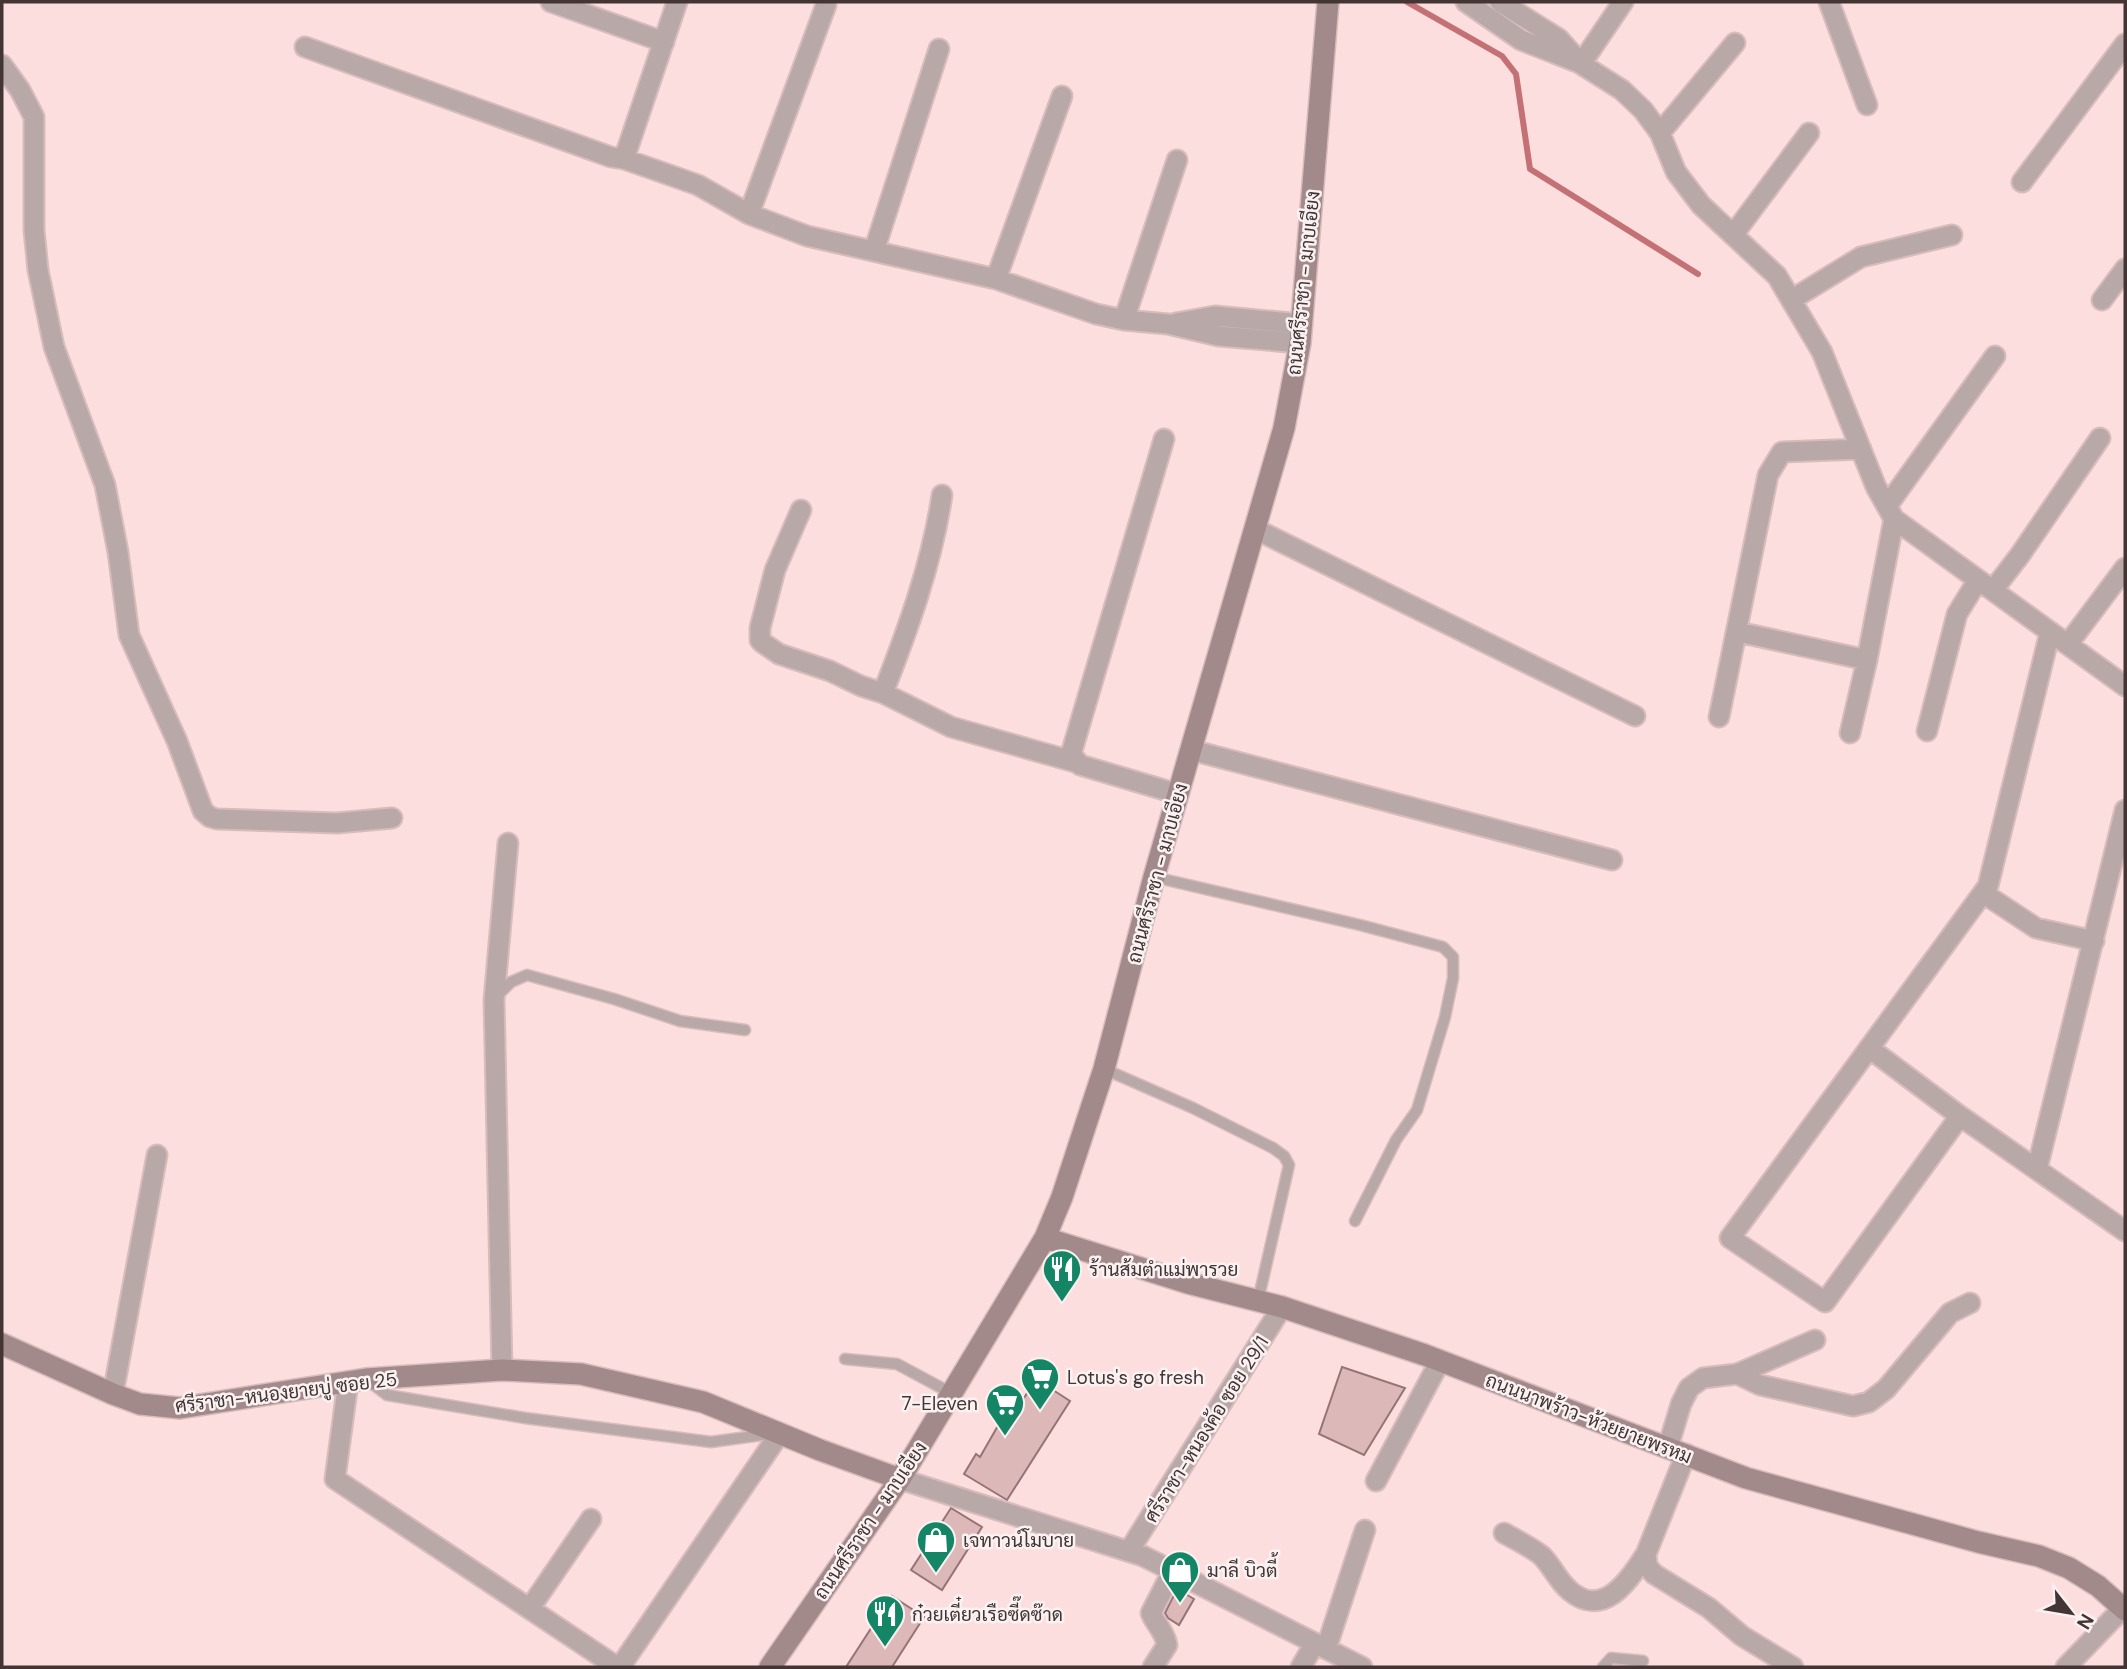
<svg xmlns="http://www.w3.org/2000/svg" width="2127" height="1669" viewBox="0 0 2127 1669" font-family="'DM Sans',Sarabun,sans-serif">
  <rect width="100%" height="100%" fill="#fddede"/>
  <g fill="none" stroke-linecap="round" stroke-linejoin="round">
    <path stroke="#c37175" stroke-width="6" d="M1407 2 1502 56 1516 74 1530 169 1698 274"/>
  </g>
  <path fill="#ddb8b8" stroke="#967475" stroke-width="2" d="M1342 1367 1405 1388 1364 1455 1319 1434Z
    M1036 1379 1070 1401 1007 1500 964 1474 976 1454 980 1457 999 1424 1005 1428Z
    M951 1508 982 1527 942 1590 911 1570Z
    M1177 1589 1194 1599 1179 1625 1168 1618 1165 1613Z
    M892 1596 924 1617 892 1667H846Z"/>
  <g fill="none" stroke-linecap="round" stroke-linejoin="round">
    <g stroke="#d8bcbc" stroke-width="13">
      <path id="lane" d="M1154 877 1360 925 1443 947 1453 957V978L1445 1017 1417 1110 1396 1140 1355 1221
        M496 997 511 982 527 975 614 999 680 1021 745 1030
        M1104 1069 1193 1108 1273 1148 1284 1156 1289 1165 1258 1301
        M845 1359 897 1364 951 1393
        M370 1382 387 1395 525 1418 711 1442 770 1434
        M1603 1667 1611 1658 1643 1661"/>
    </g>
    <g stroke="#d8bcbc" stroke-width="23">
      <path id="street" d="M551 2 664 42
        M1466 2 1521 40 1577 62
        M1500 2 1559 39 1581 64 1622 90 1643 110 1660 133 1676 172 1701 205 1777 276 1822 352 1876 487 1894 519 2125 686
        M1829 2 1867 105
        M305 47 611 157 624 159 698 185 749 214 807 236 996 279 1096 314 1124 320 1168 324 1219 336 1300 343
        M1581 64 1623 2
        M2 65 20 90 34 117V230L38 270 54 347 105 485 118 552 129 635 177 741 203 811 210 817 217 819 337 823 392 818
        M1660 133 1735 43
        M624 159 677 2
        M2022 182 2125 44
        M749 214 826 5
        M1733 235 1809 133
        M874 251 939 49
        M996 279 1062 96
        M1791 300 1861 257 1952 235
        M2102 300 2125 269
        M1124 320 1177 160
        M1176 323 1215 316 1302 324
        M1164 439 1071 754 1080 765 1178 794
        M1887 506 1995 356
        M801 510 775 570 760 628V640L763 643 779 654 830 671 861 686 883 693 951 727 1075 762
        M1255 529 1635 716
        M1993 590 2020 555 2100 438
        M1738 632 1867 660
        M2068 644 2125 568
        M883 693C908 629 932 563 942 495
        M1719 717 1768 475 1782 452 1861 449
        M1927 731 1957 614 1978 580
        M1850 733 1867 660 1894 519
        M1191 750 1612 860
        M1983 893 2036 928 2094 941
        M1869 1048 1960 1116 2125 1231
        M1960 1116 1825 1302 1730 1238 1988 886 2050 632
        M2037 1169 2125 810
        M502 1370 494 1000 508 843
        M1737 1374 1760 1385 1853 1406 1869 1402 1886 1389 1950 1313 1970 1303
        M348 1382 335 1479 617 1667
        M113 1394 157 1155
        M1668 1447 1681 1404 1689 1388 1703 1378 1737 1374 1815 1340
        M1686 1454 1646 1554 1647 1566 1654 1574 1709 1608 1742 1636 1793 1667
        M900 1479 1143 1556 1362 1667
        M1376 1481 1440 1361
        M1504 1533C1516 1540 1531 1547 1542 1556 1552 1566 1558 1581 1570 1591 1603 1619 1629 1581 1646 1554
        M1129 1551 1282 1307
        M530 1608 591 1519
        M1326 1649 1365 1530
        M620 1667 780 1433
        M1153 1667 1167 1645C1165 1632 1156 1625 1151 1613L1172 1572
        M1301 1667 1315 1643
        M2066 1667 2123 1608"/>
    </g>
    <g stroke="#d8bcbc" stroke-width="24">
      <path id="secondary" d="M1045 1238 1188 1283 1282 1307 1425 1355 1746 1478 1978 1542 2039 1556 2069 1568 2098 1586 2125 1610
        M2 1344 113 1394 140 1404 180 1408 366 1379 502 1370 581 1374 703 1402 820 1450 900 1479
        M770 1667 900 1479 1045 1238 1062 1197 1104 1069 1154 877 1284 428 1300 343 1328 2"/>
    </g>
    <use href="#lane" stroke="#b9a8a8" stroke-width="10"/>
    <use href="#street" stroke="#b9a8a8" stroke-width="19"/>
    <use href="#secondary" stroke="#a2898a" stroke-width="21"/>
  </g>
  <defs>
    <g id="restaurant-pin" transform="scale(2.0125)"><path d="M0 17L-7.5 6A9.5 9.5 0 1 1 7.5 6Z" fill="#148666" stroke="#faf2f2"/><path d="M-5-6h1v4h1v-4h1v4h1v-4h1v5L-1.5 .5V6h-2V.5L-5-1ZM5-6V6H3V1.5H1.5Q1.5-4 5-6Z" fill="#fff"/></g>
    <g id="supermarket-pin" transform="scale(2.0125)"><path d="M0 17L-7.5 6A9.5 9.5 0 1 1 7.5 6Z" fill="#148666" stroke="#faf2f2"/><path d="M-6-5.5h2.5l.6 2H6L4.5 2H-2.5L-4.4-4H-6ZM-1.5 3.2a1.3 1.3 0 1 0 .1 0ZM3 3.2a1.3 1.3 0 1 0 .1 0Z" fill="#fff"/></g>
    <g id="shop-pin" transform="scale(2.0125)"><path d="M0 17L-7.5 6A9.5 9.5 0 1 1 7.5 6Z" fill="#148666" stroke="#faf2f2"/><path d="M-5-2.5h2.3a2.7 3.5 0 0 1 5.4 0H5L5.5 6h-11ZM-1.5-2.5h3a1.5 2.3 0 0 0-3 0Z" fill="#fff"/></g>
  </defs>
  <g fill-rule="evenodd">
    <use href="#restaurant-pin" x="1062" y="1269"/>
    <use href="#supermarket-pin" x="1040" y="1377"/>
    <use href="#supermarket-pin" x="1005" y="1403"/>
    <use href="#shop-pin" x="936" y="1540"/>
    <use href="#shop-pin" x="1180" y="1570"/>
    <use href="#restaurant-pin" x="885" y="1614"/>
  </g>
  <g text-anchor="middle" stroke-width="5" stroke-linejoin="round" paint-order="stroke">
    <g font-size="19" fill="#443535" stroke="#faf2f2">
      <text transform="translate(1303 283) rotate(-84)" y="7">ถนนศรีราชา - มาบเอียง</text>
      <text transform="translate(1157 873) rotate(-75)" y="7">ถนนศรีราชา - มาบเอียง</text>
      <text transform="translate(286 1392) rotate(-7)" y="7">ศรีราชา-หนองยายบู่ ซอย 25</text>
      <text transform="translate(1589 1418) rotate(21)" y="7">ถนนนาพร้าว-ห้วยยายพรหม</text>
      <text transform="translate(1206 1429) rotate(-58)" y="7">ศรีราชา-หนองค้อ ซอย 29/1</text>
      <text transform="translate(870 1520) rotate(-56)" y="7">ถนนศรีราชา - มาบเอียง</text>
    </g>
    <g font-size="19" fill="#443535" stroke="#faf2f2" text-anchor="start">
      <text x="1089" y="1276">ร้านส้มตำแม่พารวย</text>
      <text x="1067" y="1384">Lotus's go fresh</text>
      <text x="978" y="1410" text-anchor="end">7-Eleven</text>
      <text x="963" y="1547">เจทาวน์โมบาย</text>
      <text x="1207" y="1577">มาลี บิวตี้</text>
      <text x="912" y="1621">ก๋วยเตี๋ยวเรือซี๊ดซ๊าด</text>
    </g>
  </g>
  <rect width="2127" height="1669" fill="none" stroke="#443535" stroke-width="7"/>
  <g transform="translate(2071 1613) rotate(121)" stroke="#faf2f2" stroke-width="5" paint-order="stroke">
  <path d="M0-5L12 26L0 18L-12 26Z" fill="#443535"/>
  <text y="-10" font-size="19" font-weight="bold" text-anchor="middle" fill="#443535">N</text>
  </g>
</svg>
